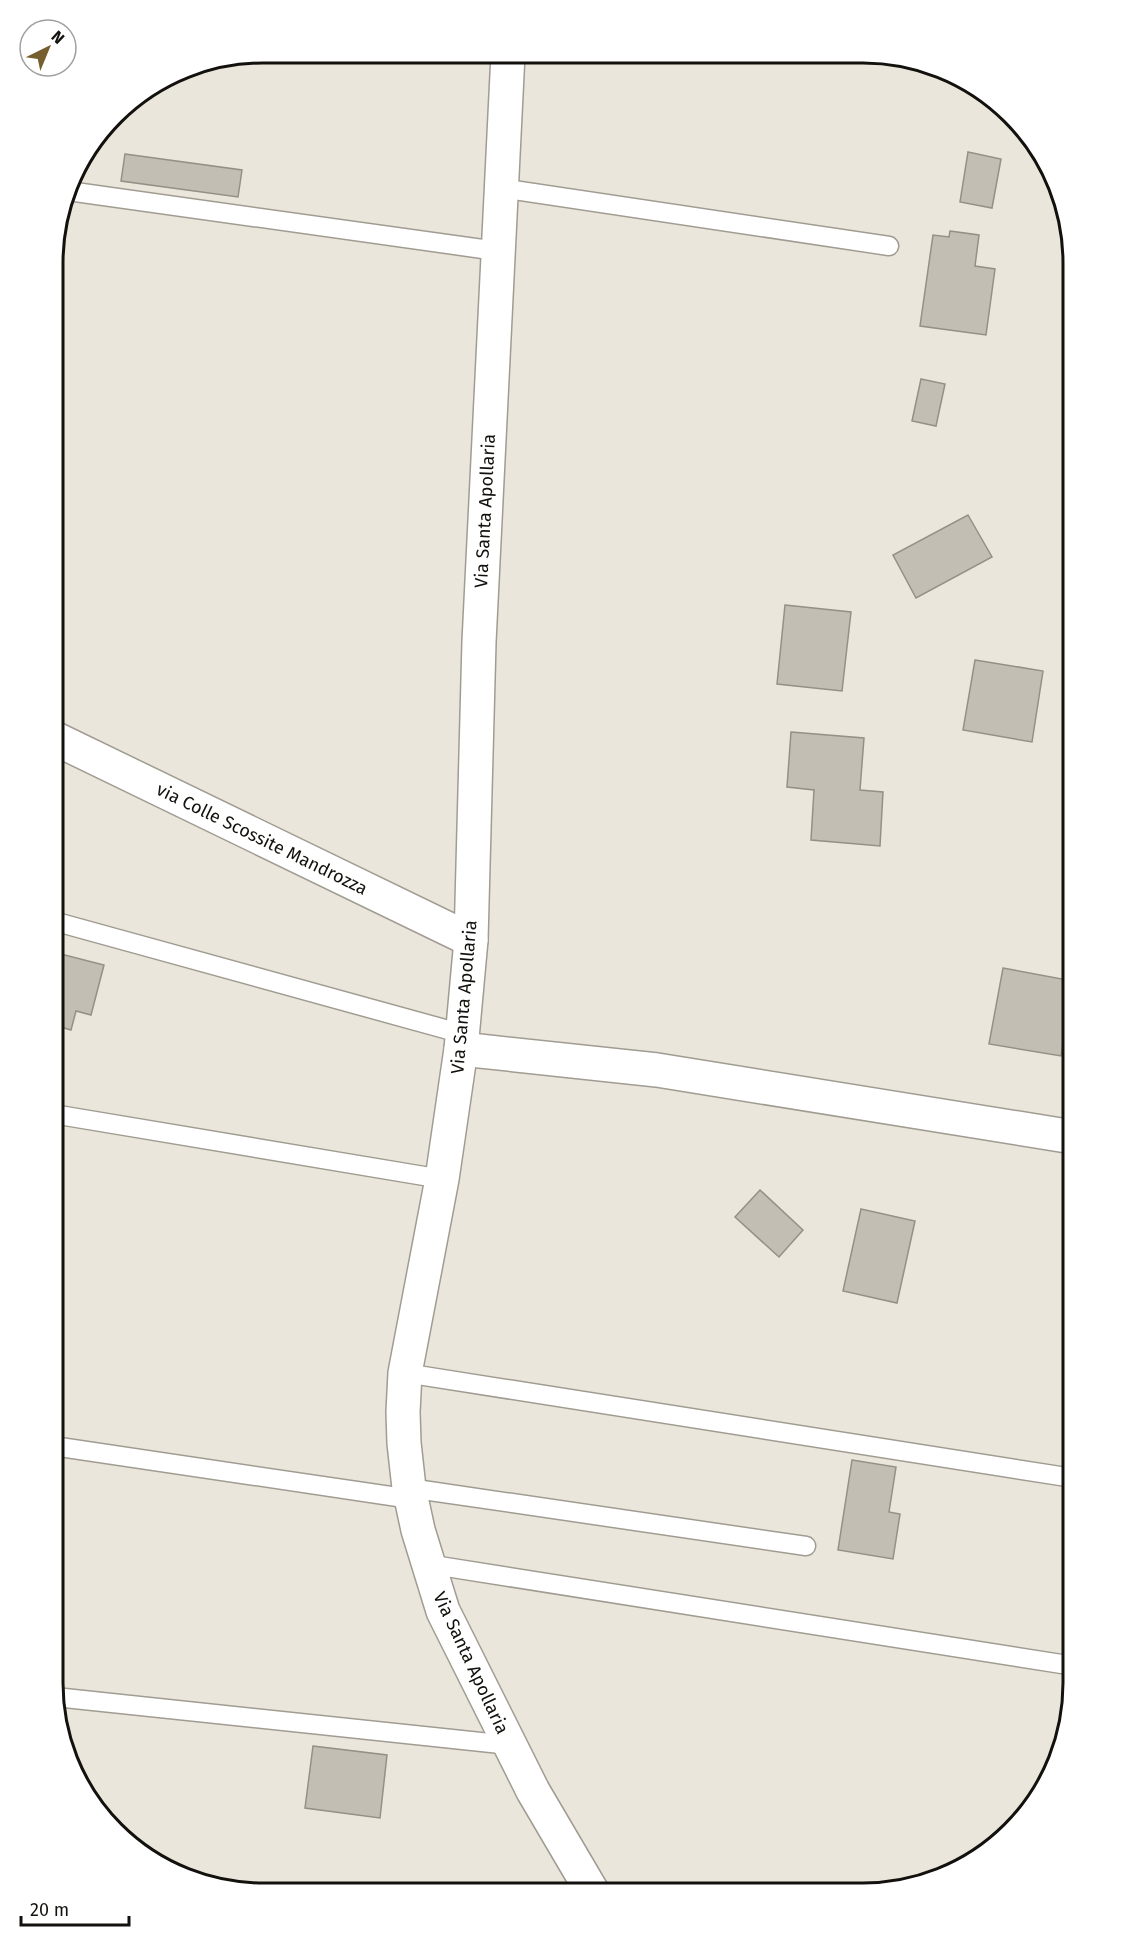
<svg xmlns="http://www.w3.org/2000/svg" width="1126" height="1946" viewBox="0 0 1126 1946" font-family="'Fira Sans',sans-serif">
  <rect width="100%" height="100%" fill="#ebe6db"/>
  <path fill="#c3beb3" stroke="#949085" stroke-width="1.5" d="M968 152 1001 159 992 208 960 202Z
    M125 154 242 170 238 197 121 181Z
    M950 231 979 235 975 266 995 269 986 335 920 326 933 235 949 237Z
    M921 379 945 384 936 426 912 421Z
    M968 515 992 557 916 598 893 555Z
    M785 605 851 612 842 691 777 684Z
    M975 660 1043 671 1032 742 963 730Z
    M791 732 864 738 860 790 883 792 880 846 811 840 814 790 787 787Z
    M53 952 104 965 91 1015 76 1011 71 1030 53 1025Z
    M1003 968 1073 981 1061 1056 989 1044Z
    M760 1190 803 1230 779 1257 735 1217Z
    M861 1209 915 1221 897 1303 843 1291Z
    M852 1460 896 1467 889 1512 900 1514 893 1559 838 1550Z
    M313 1746 387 1755 380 1818 305 1808Z"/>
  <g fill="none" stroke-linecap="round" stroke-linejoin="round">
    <g stroke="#a19c92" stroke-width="21">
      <path id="lane" d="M501 188 889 246
        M68 191 497 251
        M53 921 463 1034
        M53 1114 442 1179
        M405 1373 1073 1478
        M53 1446 411 1499
        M409 1488 806 1546
        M427 1564 1068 1665
        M55 1697 510 1745"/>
    </g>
    <g stroke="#a19c92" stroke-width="36">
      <path id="street" d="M54 738 471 940
        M461 1049 657 1070 1073 1137"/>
    </g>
    <g stroke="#a19c92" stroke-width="36">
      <path id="secondary" d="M508 54 479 642 471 940 461 1049 442 1179 405 1373 403 1412 404 1443 409 1488 418 1530 443 1611 533 1791 593 1893"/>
    </g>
    <use href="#lane" stroke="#fff" stroke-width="18"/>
    <use href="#street" stroke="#fff" stroke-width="33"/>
    <use href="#secondary" stroke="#fff" stroke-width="33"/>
  </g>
  <g text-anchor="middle" stroke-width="6" stroke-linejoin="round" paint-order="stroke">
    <g font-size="18" fill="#13110d" stroke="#fff">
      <text transform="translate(485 511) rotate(-87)" y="6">Via Santa Apollaria</text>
      <text transform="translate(262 839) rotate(26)" y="6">via Colle Scossite Mandrozza</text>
      <text transform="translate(464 997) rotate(-85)" y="6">Via Santa Apollaria</text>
      <text transform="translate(471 1663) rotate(65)" y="6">Via Santa Apollaria</text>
    </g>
  </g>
  <path d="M0 0H1126V1946H0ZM263 63H863A200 200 0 0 1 1063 263V1683A200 200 0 0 1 863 1883H263A200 200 0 0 1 63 1683V263A200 200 0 0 1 263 63Z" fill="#fff" fill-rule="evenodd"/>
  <path fill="none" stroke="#13110d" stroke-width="3" d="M263 63H863A200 200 0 0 1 1063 263V1683A200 200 0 0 1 863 1883H263A200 200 0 0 1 63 1683V263A200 200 0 0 1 263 63Z"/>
  <g transform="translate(48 48) rotate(43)"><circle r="28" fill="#ffffff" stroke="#a1a09e" stroke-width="1.5"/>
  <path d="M0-4.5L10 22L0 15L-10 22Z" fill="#755f2f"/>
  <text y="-9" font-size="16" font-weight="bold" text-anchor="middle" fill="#13110d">N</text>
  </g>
  <path d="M21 1916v9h108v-9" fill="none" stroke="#13110d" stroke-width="3"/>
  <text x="30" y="1916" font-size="18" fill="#13110d" stroke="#ffffff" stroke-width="4.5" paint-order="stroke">20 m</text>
</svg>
